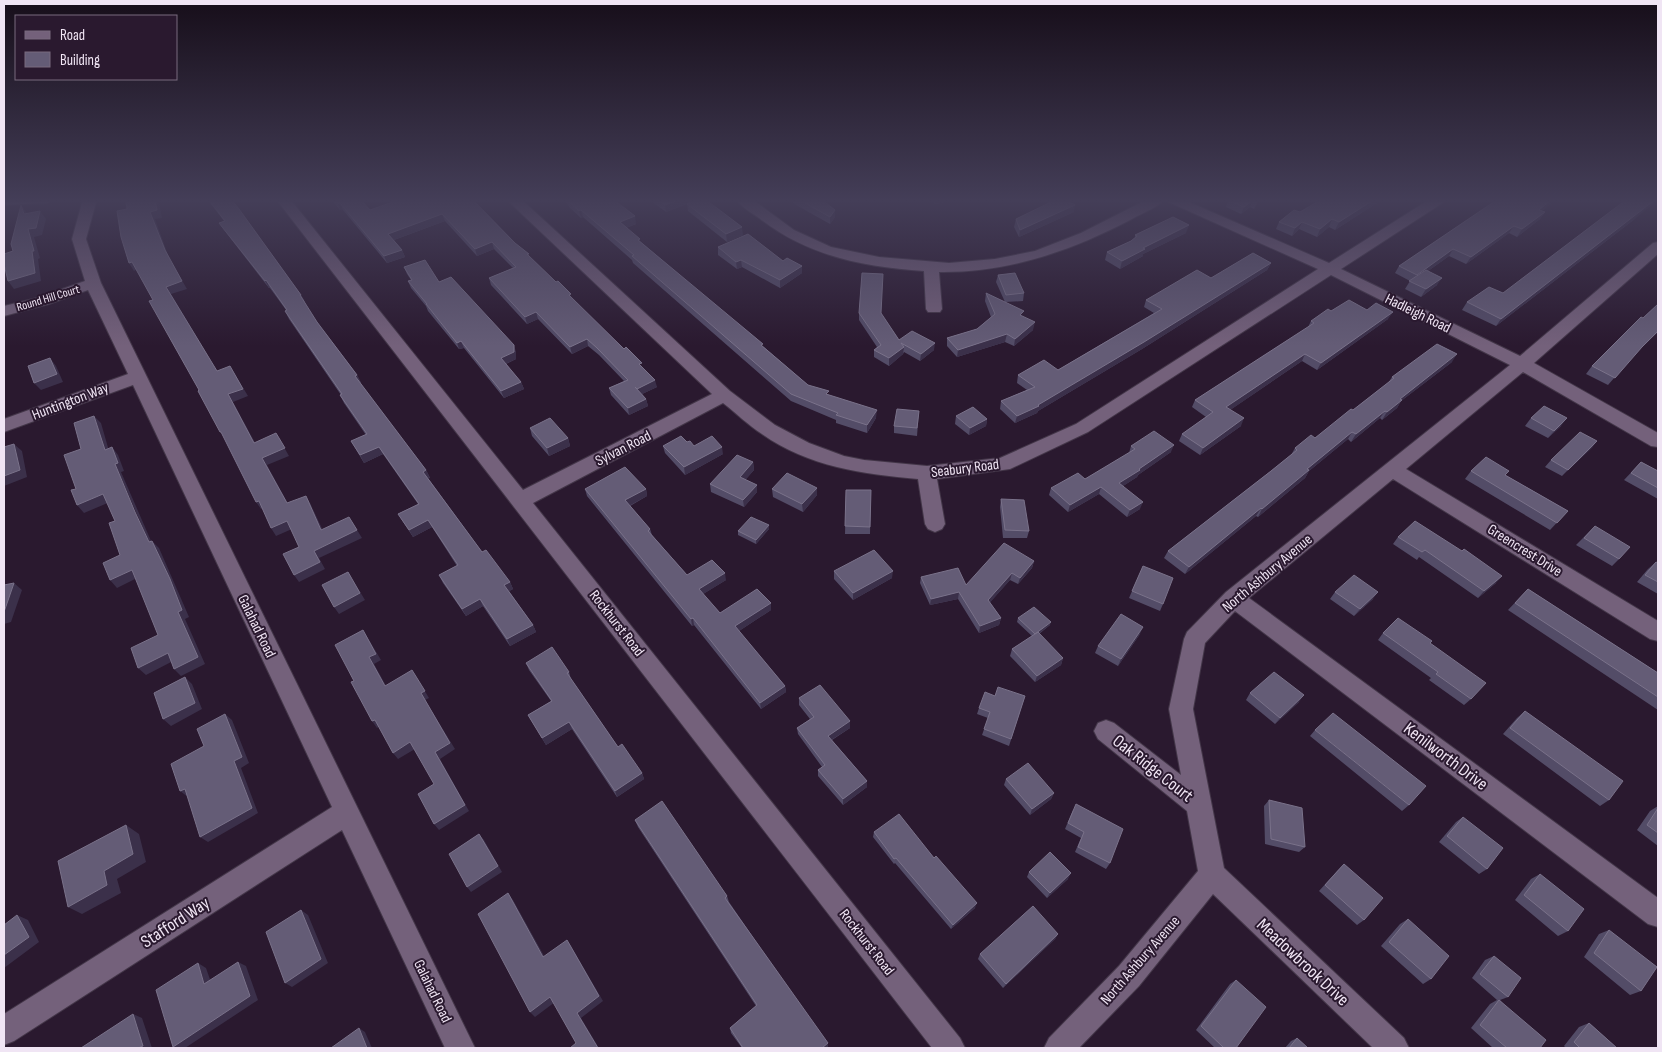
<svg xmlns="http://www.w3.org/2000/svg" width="1662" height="1052" viewBox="0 0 1662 1052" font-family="'Sofia Sans Condensed',sans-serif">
  <rect width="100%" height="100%" fill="#2a192f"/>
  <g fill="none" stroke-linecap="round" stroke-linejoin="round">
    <g stroke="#433648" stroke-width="2">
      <path id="minor" d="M4 199H54L47 203 4 205Z
        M83 199H97L86 239 101 283 475 1048H445L342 830 14 1041 4 1045V1014L332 807 133 385 4 432V419L128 374 88 290 49 304 4 316V306L37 298 85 281 72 239Z
        M276 199H290L523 490 712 394 506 199H521L730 391 775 425 809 443 844 456 864 460 927 466 1000 458 1076 424 1318 269 1164 200C1157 208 1142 213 1132 219 1071 251 1008 273 939 272L942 309 940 312H928L926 309 924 271C864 267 807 256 759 218 752 213 741 207 736 199H752L794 230 831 247 879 257 949 263 995 259 1035 251 1081 233 1148 199H1182L1329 263 1430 199H1446L1444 202 1341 269 1520 356 1653 243 1658 242V254L1534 363 1658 433V447L1651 446 1523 372 1406 469 1658 621V641L1650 639 1393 479 1249 598 1658 898V927L1648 924 1235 611 1205 643 1193 709 1224 868 1404 1038 1409 1048H1373L1213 894 1139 986 1079 1048H1044L1049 1038 1119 966 1198 871 1187 811 1098 739 1094 731 1098 723 1106 720 1114 723 1181 775 1169 709 1184 639 1187 632 1226 592 1510 365 1331 275 1088 432 1010 469 937 479 945 524 942 529 935 532 928 529 925 524 918 479C863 474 809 467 762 434 748 425 736 413 723 403L533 503 960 1038 965 1048H932Z"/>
    </g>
    <use href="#minor" fill="#74617b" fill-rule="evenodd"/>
  </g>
  <path fill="#534c67" d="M207 199H231L301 295 305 302 304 303 317 322 357 375 361 383H360L426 470 430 478H428L482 552 510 582 513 589 509 591 533 625 536 632 510 646 483 606 466 616 443 583 439 575 457 566 432 527 413 537 398 514 418 504 383 454 364 463 351 441 366 435 344 403 340 395H341L289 319 285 311 286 310 270 288H269L224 230 219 223 224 221Z
    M331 199H357L360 202 370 210 472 199 515 243 643 368 657 387 642 394 646 399 648 406 629 415 611 395 609 388 624 381 599 355 588 346 572 354 538 319 527 324 491 285 489 278 513 268 494 249 477 256 445 221 394 240 402 250 405 257 387 263 343 210H340Z
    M561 199H613L636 224 626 228 641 242 808 385 876 418 867 433 836 423V420L791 401 633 263 632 260 583 217 581 218 569 207 568 204Z
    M648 199H695V200L743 235 727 242 688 211 687 204 666 212Z
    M788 199H821L835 210V217L830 224 796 205Z
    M931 199H963L935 204Z
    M1226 199H1260L1254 209 1250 207 1241 214 1226 207 1228 200Z
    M1383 199 1335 230 1329 227 1317 237 1299 229 1292 236 1276 229 1279 222 1300 212Z
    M1498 199H1556L1542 211 1545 212 1540 219 1517 237 1509 233 1466 264 1449 256 1428 271 1437 285 1421 297 1405 289 1410 281 1395 273 1399 266Z
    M1074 212 1019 237 1014 227 1016 219Z
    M1636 218 1496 326 1462 310 1467 302 1503 293Z
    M1186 233 1143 254V256L1120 269 1105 260 1107 252 1131 241 1135 238V235Z
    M718 247 783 261 802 266V273L780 288 742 267 737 269 718 255Z
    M1271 263 1267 270 1142 349 1038 411 1037 413 1015 423 1000 409 1001 401 1027 390 1017 383 1018 375 1058 370 1154 313 1144 307 1146 300 1211 278Z
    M404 267 439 282 516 352V359L506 364 521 382 524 389 504 398 464 348 459 349 428 311 426 306 411 288 408 281 411 280 407 274Z
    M998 275 1024 293 1023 301 1005 302 1023 317 1033 330 1014 346 1005 342 957 357 947 346V338L977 329 991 317 985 301 986 293 1005 302 996 282Z
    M1658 304V332L1635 354 1608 385 1586 374 1592 366Z
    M1367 310 1388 319 1317 370 1302 361 1230 410 1241 426 1200 455 1179 441 1182 434 1206 417 1192 407 1195 400 1308 327 1311 321 1331 311Z
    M859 313H881L899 340 934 350 920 361 904 352 903 354 889 366 874 357V350L877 347 859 320Z
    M1452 362 1401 401 1397 408 1382 420 1380 418 1351 442 1348 439 1309 471 1305 478 1258 517 1256 516 1185 574 1164 558 1168 551 1271 471 1291 455 1295 448 1315 438 1353 410 1388 383 1392 377Z
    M919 411 917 436 894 433V426Z
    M956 416 987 419 986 426 969 435 955 424Z
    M1531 418 1561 426 1548 438 1525 426Z
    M530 428 568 438 570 446 549 456 532 436Z
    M1597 441 1562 476 1545 467 1551 460Z
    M687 442 694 446 723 454 685 475 665 453 663 446Z
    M1131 446 1171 452 1138 475 1137 477 1123 486 1140 509 1127 517 1099 494 1068 512 1049 495 1051 488 1085 479 1129 453Z
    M753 462 754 470 745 480 757 492 744 507 711 492 710 484Z
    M1641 462 1658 471V499L1624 480Z
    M1471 471 1505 475 1568 511 1550 530 1465 479Z
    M585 489H646L647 496 630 506 650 529 652 535 687 575 726 580 703 594 720 613 771 610 739 631 785 686 786 692 761 709 694 625 692 626 587 496Z
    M772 489 817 495 803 512 773 497Z
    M846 490H871L870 534H845Z
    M1001 499 1029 531 1027 538H1003L1000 507Z
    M1595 526 1619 559 1612 566 1576 545Z
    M769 529 756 544 738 535V531Z
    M1398 537 1496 583 1478 598 1419 557 1417 560 1393 544Z
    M1034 561 1032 568 1018 584 1010 580 990 602 1001 618 999 625 979 633 958 599 930 605 920 583 921 577 966 585Z
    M1656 562 1658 563V594L1637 582 1648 569Z
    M1143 566 1163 604 1160 611 1129 598Z
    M834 571 892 578 853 600 834 579Z
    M1528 589 1658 673V710L1508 610Z
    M1335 592 1373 599 1354 616 1330 599Z
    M1018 618 1050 625 1039 634 1063 658 1061 665 1035 682 1010 656 1012 649 1032 636 1017 622Z
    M1383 633 1430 643 1471 699 1464 705 1429 680 1431 678 1378 640Z
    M1140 634 1118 666 1095 653 1098 646Z
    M526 663 569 672 571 679 618 747 642 773 644 779 617 797 572 729 546 745 528 715 551 701 529 670Z
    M1250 693 1299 702 1275 724 1246 700Z
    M995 696H1025L1009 746 982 735 988 718 977 714 979 708Z
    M799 698 850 728 832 740 867 781V787L843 805 818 776V770L822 767 798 734 797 728 810 719 799 705Z
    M1525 711 1609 800 1600 806 1503 734 1517 718Z
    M1315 730 1409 805 1402 811 1310 736Z
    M1006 779 1054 793 1051 799 1030 815 1004 785Z
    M1269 800 1305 847 1299 852 1265 844 1264 806Z
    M1658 806V846L1637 830 1650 811Z
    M1073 810 1110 863 1106 869 1075 852 1081 838 1065 829Z
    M1463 817 1487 869 1479 874 1439 842 1456 822Z
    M635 820 727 896 729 902 828 1047 827 1048H742L731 1033 730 1028 756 1006 638 827Z
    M874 832 975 908 951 929 895 863 894 864 873 837Z
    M1344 864 1364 920 1357 925 1319 891 1338 870Z
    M1029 872 1068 879 1047 898 1027 877Z
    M1540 874 1568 931 1558 936 1515 900 1531 879Z
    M1408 919 1431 979 1423 984 1381 946 1400 924Z
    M1609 930 1641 991 1630 995 1584 957 1599 934Z
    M1058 934 1055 939 1003 988 978 959 980 954Z
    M1494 956 1508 997 1500 1000 1540 1048H1493L1471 1028 1490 1004 1497 1000 1472 978 1485 960Z
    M1236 980V1048H1215L1196 1030 1230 984Z
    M1589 1023 1617 1048H1566L1564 1046 1579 1027Z
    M1297 1038 1308 1048H1285L1291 1041Z"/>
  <path fill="#3b304a" d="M155 199H156L159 202 162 218 155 219 169 258 187 289 171 294 222 379 166 287 165 250 150 212Z
    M681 199H695V200L666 212 665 205Z
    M935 199H963L935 204Z
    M1375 199H1383L1335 230 1339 222Z
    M1552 199H1556L1535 217 1539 210Z
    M1656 199H1658V200L1636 218 1496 326 1501 319Z
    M1253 200 1250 207 1241 214 1244 207Z
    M337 203H340L343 210H340Z
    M21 205 27 213 29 222 24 214Z
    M1075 205 1074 212 1019 237 1020 230Z
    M581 210 583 217 581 218 579 211Z
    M835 210V217L830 224V217Z
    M40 211 46 219 42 235 34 237 40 258 38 259 41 281 14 289 8 281 28 229Z
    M1545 212 1540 219 1517 237 1522 229Z
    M442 214 445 221 391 241 388 234Z
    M635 216 636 224 621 230 620 222Z
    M1332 219 1329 227 1317 237 1320 229Z
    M1302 222 1299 229 1292 236 1295 228Z
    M1189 225 1186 233 1143 254V256L1120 269 1122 261 1143 248Z
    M1514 226 1509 233 1466 264 1471 257Z
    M742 227 743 235 727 242 726 234Z
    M492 242 494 249 477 256 475 249Z
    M1453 249 1449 256 1413 282 1417 275Z
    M402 250 405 257 387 263 384 256Z
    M741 260 742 267 737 269 736 262Z
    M132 262 137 269 134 271 129 263Z
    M1271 263 1267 270 1142 349 1038 411 1037 413 1015 423 1017 416 1038 405Z
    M802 266V273L780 288V280Z
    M1442 278 1437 285 1421 297 1426 289Z
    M266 280 270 288H269L265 281Z
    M300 295H301L305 302 304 303Z
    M536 312 538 319 527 324 525 317Z
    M1393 312 1388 319 1317 370 1321 363Z
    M1035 322 1033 330 1014 346 1015 339Z
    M1007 334 1005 342 957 357 958 350Z
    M587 339 588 346 572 354 570 347Z
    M461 341 464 348 459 349 457 343Z
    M935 343 934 350 920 361 921 354Z
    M514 345 516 352V359L503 365 501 358Z
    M904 347 903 354 889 366V358Z
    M1305 354 1302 361 1223 415 1226 407Z
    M1457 354 1452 362 1401 401 1397 408 1382 420 1387 412 1400 399Z
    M50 358 56 366 63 382 41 390 34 383Z
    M230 366 248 396 233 402 259 450 254 443 228 394Z
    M357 375 361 383 359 384 355 376Z
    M655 380 657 387 638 396 637 389Z
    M521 382 524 389 504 398 501 391Z
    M646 399 648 406 629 415 628 408Z
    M877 410 876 418 867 433V425Z
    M1385 411 1380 418 1351 442 1356 434Z
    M94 416 101 423 111 458 105 450Z
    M1244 418 1241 426 1200 455 1203 448Z
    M1567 418 1561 426 1548 438 1554 431Z
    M987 419 986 426 969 435 970 428Z
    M1352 432 1348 439 1309 471 1305 478 1258 517 1262 509 1307 469Z
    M276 433 289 456 267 465 292 511 287 503 262 458Z
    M568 438 570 446 549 456 547 448Z
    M1597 441 1592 448 1562 476Z
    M14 444 22 451 27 477 4 486V476Z
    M1174 445 1171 452 1138 475 1137 477 1117 490 1119 483Z
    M112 447 118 455 124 471 121 472 155 550 149 542 115 464Z
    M379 447 383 454 364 463 360 455Z
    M722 447 723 454 685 475 684 467Z
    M753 462 754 470 741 485 740 477Z
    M426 470 430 478 427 479 423 472Z
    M757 485V492L744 507 743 500Z
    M1101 487 1099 494 1068 512 1070 505Z
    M817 488V495L803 512 802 504Z
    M646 489 647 496 627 507 625 500Z
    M103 494 110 502 84 513 77 505Z
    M306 496 310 503 326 537 321 530Z
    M259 501 264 508 261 509 256 502Z
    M1143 502 1140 509 1127 517 1130 510Z
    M1261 508 1256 516 1185 574 1189 567Z
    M349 517 362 538 319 558 325 569 299 582 294 575 314 551Z
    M428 520 432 527 413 537 409 530Z
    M287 521 292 529 276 536 271 528Z
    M769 525V529L756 544V540Z
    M152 541 159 548 176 587 189 617 185 619 205 664 181 676 174 669 178 612Z
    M1034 561 1032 568 1018 584 1020 578Z
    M132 570 139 577 117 588 110 580Z
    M893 571 892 578 853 600V593Z
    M348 572 365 600 339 614 334 607Z
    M725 573 726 580 700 596 699 589Z
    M1012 573 1010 580 987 606 988 600Z
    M1502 576 1496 583 1478 598 1484 591Z
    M510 582 513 589 508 592 504 585Z
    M14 583 22 590 11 622 4 624V612Z
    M959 592 958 599 930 605 931 599Z
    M1378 592 1373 599 1354 616 1360 609Z
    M480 599 483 606 466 616 462 609Z
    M771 603V610L736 633 735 626Z
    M693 618 694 625 692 626 691 619Z
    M1001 618 999 625 979 633 980 626Z
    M1051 622 1050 625 1034 637 1035 634Z
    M533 625 536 632 510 646 507 639Z
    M1143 627 1140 634 1118 666 1121 659Z
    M363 630 381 660 374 664 390 693 385 686 369 657Z
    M168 653 175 660 146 675 138 668Z
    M1063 658 1061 665 1035 682 1037 676Z
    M412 670 429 698 425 700 455 749 440 759 469 811 439 830 434 824 435 752 421 693Z
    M185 677 192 684 202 709 171 726 163 719Z
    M785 686 786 692 761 709 760 703Z
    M1304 695 1299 702 1275 724 1280 718Z
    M225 714 232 720 249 763 241 768 258 813 208 842 200 837 234 761Z
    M375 720 380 726 377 728 372 721Z
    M850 721V728L828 742V736Z
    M569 722 572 729 546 745 542 738Z
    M410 742 415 749 398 759 393 753Z
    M642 773 644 779 617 797 615 791Z
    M867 781V787L843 805V799Z
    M185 789 188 797 180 791Z
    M1054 793 1051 799 1030 815 1032 809Z
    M126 825 139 834 146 862 117 879 121 893 82 914 68 907 104 871Z
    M479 834 484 840 502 872 471 892 467 887Z
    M1071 873 1068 879 1047 898 1050 893Z
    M508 893 513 900 548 963 543 957Z
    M977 903 975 908 951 929 953 925Z
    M301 910 308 915 328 963 292 987 285 983Z
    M17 915 28 920 39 942 4 968V955Z
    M1058 934 1055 939 1003 988 1006 984Z
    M567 940 571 946 603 1001 581 1018 599 1048H598L577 1013Z
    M238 962 246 966 258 1000 185 1048H176L173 1047Z
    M198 963 206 968 213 988 204 984Z
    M550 997 555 1002 535 1017 530 1012Z
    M133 1014 142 1018 152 1048H138Z
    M359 1028 365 1032 372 1048H367Z
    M828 1043V1047L827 1048H822Z"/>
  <path fill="#645c76" stroke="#7a728a" d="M139 199H155L157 210 150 212 165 250 182 281 166 287 217 371 230 366 243 389 228 394 254 443 276 433 285 448 262 458 287 503 306 496 321 530 349 517 357 530 314 551 320 562 294 575 283 554 299 547 287 521 271 528 259 501 256 502 221 432H220L198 391 199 390 149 301 153 300 132 262 129 263 121 237 117 211 127 209 126 202Z
    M208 199H231L239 209 301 295H300L317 322 357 375 355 376 426 470 423 472 482 552 486 550 510 582 504 585 533 625 507 639 480 599 462 609 439 575 458 565 428 520 409 530 398 514 419 504 379 447 360 455 351 441 367 434 340 395 342 394 285 311 287 310 266 280 265 281 219 223 225 221Z
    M333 199H357L360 202 362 201 370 210 401 199H472L515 243 529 254H527L556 282 558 281 571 294 569 295 624 349 626 347 642 363 639 364 655 380 637 389 635 387 646 399 628 408 609 388 628 380 597 348 587 339 570 347 536 312 525 317 489 278 516 267 492 242 475 249 442 214 388 234 402 250 384 256 340 203H337Z
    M568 199H613L635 216 620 222 640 239 638 240 763 344 761 345 808 385 829 391 826 394 877 410 867 425 836 415 838 413 791 394 632 256 634 255 581 210 579 211 567 200 569 199Z
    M656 199H681L665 205Z
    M698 199H705L742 227 726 234 687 204Z
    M798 199H821L835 210 830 217Z
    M1057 199H1064L1075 205 1020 230 1016 219Z
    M1230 199H1258L1257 202 1253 200 1244 207 1228 200Z
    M1322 199H1375L1339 222 1332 219 1320 229 1302 222 1295 228 1279 222 1294 210 1300 212Z
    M1498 199H1552L1539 210 1545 212 1522 229 1514 226 1471 257 1453 249 1417 275 1399 266Z
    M1627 199H1656L1501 319 1467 302 1489 287 1503 293Z
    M21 205 24 214 40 211 36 228 28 229 34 251H32L35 273 8 281 4 264V254L13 251 11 244Z
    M1173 217 1189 225 1143 248 1145 249 1122 261 1107 252 1131 241 1137 236 1135 235Z
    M748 234 783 261 787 258 802 266 780 280 741 260 736 262 718 247Z
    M1253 253 1271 263 1144 342 1038 405 1039 406 1017 416 1001 401 1035 387 1018 375 1044 360 1058 370 1162 309 1146 300 1197 270 1211 278Z
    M425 260 439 282 451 277 514 345V352L501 358 521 382 501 391 461 341 457 343 426 304H427L408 281 412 280 404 267Z
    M1426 270 1442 278 1426 289 1409 281Z
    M862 273 883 274 881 313 899 340 912 331 935 343 921 354 901 343 904 347 889 358 874 350 881 345 859 313Z
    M1015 273 1024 293 1006 295 998 275Z
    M986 293 1024 311 1020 315 1035 322 1015 339 1007 334 958 350 947 338 977 329 995 314Z
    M1349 300 1367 310 1376 303 1393 312 1321 363 1305 354 1226 407 1244 418 1203 448 1182 434 1213 412 1195 400 1314 323 1311 321 1328 309 1331 311Z
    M1658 304V331L1642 347 1615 378 1592 366 1641 317 1643 318Z
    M1437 344 1457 354 1400 399 1402 400 1387 412 1385 411 1356 434 1352 432 1307 469 1309 470 1262 509 1261 508 1189 567 1168 551 1271 471 1297 450 1295 448 1311 435 1315 438 1351 409 1353 410 1394 378 1392 377Z
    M50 358 57 374 34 383 28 366Z
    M1544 406 1567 418 1554 431 1531 418Z
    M973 407 987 419 970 428 956 416Z
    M897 409 919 411 917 428 894 426Z
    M94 416 105 450 112 447 118 463 115 464 135 512 149 542 152 541 170 579 182 610 178 612 198 657 174 669 168 653 138 668 131 648 158 635 132 570 110 580 103 563 120 555 109 523 115 521 103 494 77 505 71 490 76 489 64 455 81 449 74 423Z
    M550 418 568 438 547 448 530 428Z
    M1154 431 1174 445 1139 469 1140 470 1119 483 1143 502 1130 510 1101 487 1070 505 1051 488 1078 473 1085 479 1135 449 1131 446Z
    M1580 432 1597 441 1568 470 1551 460Z
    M681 436 687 442 690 441 694 446 712 436 722 447 684 467 663 446Z
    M14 444 20 470 4 476V447Z
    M737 455 753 462 740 477 757 485 743 500 710 484Z
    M1486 457 1509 471 1505 475 1568 511 1557 523 1471 471Z
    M1641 462 1658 471V488L1631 473Z
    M625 467 646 489 625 500 650 529 648 531 687 575 712 560 725 573 699 589 720 613 757 589 771 603 735 626 785 686 760 703 693 618 691 619 585 489Z
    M787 473 817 488 802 504 772 489Z
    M846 490H871L870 527 845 526Z
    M1001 499 1024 500 1029 531 1005 530Z
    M751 517 769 525 756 540 738 531Z
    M1415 521 1462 551 1464 549 1502 576 1484 591 1425 550 1422 552 1398 537Z
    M1595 526 1630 547 1619 559 1584 538Z
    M1004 543 1034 561 1020 578 1012 573 988 600 1001 618 980 626 959 592 931 599 921 577 958 568 966 585Z
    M874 550 893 571 853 593 834 571Z
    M1656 562 1658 563V582L1645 575Z
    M1143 566 1173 578 1163 604 1132 591Z
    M348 572 360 593 334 607 322 585Z
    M1354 575 1378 592 1360 609 1335 592Z
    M14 583 4 612V585Z
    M1528 589 1658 673V697L1515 603Z
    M1034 607 1051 622 1035 634 1018 618Z
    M1121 614 1143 627 1121 659 1098 646Z
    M1398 618 1432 641 1430 643 1486 683 1471 699 1436 674 1438 672 1383 633Z
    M363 630 376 654 369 657 385 686 412 670 425 691 421 693 450 743 435 752 465 805 434 824 418 794 434 784 410 742 393 753 375 720 372 721 351 682 354 681 335 645Z
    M1038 632 1063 658 1037 676 1012 649Z
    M552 647 569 672 567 673 618 747 622 744 642 773 615 791 569 722 542 738 528 715 552 701 526 663Z
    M1274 672 1304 695 1280 718 1250 693Z
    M185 677 195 703 163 719 154 693Z
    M820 685 850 721 828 736 867 781 843 799 818 770 825 765 797 728 814 717 799 698Z
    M998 687 1025 696 1011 739 984 729 990 712 979 708 985 692 995 696Z
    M1525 711 1623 781 1609 800 1510 728Z
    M1333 713 1426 786 1409 805 1315 730Z
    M225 714 242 757 234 761 252 808 200 837 185 789 180 791 171 764 204 746 197 729Z
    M1028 763 1054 793 1032 809 1006 779Z
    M1269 800 1302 808 1305 847 1271 839Z
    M662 801 727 896 725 898 828 1043 822 1048H743L730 1028 757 1005 635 820Z
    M1076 804 1123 829 1110 863 1078 847 1084 832 1068 823Z
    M1658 808V833L1647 825Z
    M899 814 934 858 936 856 977 903 953 925 896 858 894 859 874 832Z
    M1463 817 1503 848 1487 869 1447 836Z
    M126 825 133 854 104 871 107 885 68 907 58 861Z
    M479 834 498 866 467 887 449 854Z
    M1050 852 1071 873 1050 893 1029 872Z
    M1344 864 1383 898 1364 920 1325 885Z
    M1540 874 1584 909 1568 931 1524 895Z
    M508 893 543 957 567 940 599 996 577 1013 598 1048H570L576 1043 550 997 530 1012 478 914Z
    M1033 906 1058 934 1006 984 980 954Z
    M301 910 321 959 285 983 266 932Z
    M17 915 29 937 4 955V925Z
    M1408 919 1449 956 1431 979 1389 942Z
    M1609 930 1657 967 1641 991 1594 953Z
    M1494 956 1521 978 1508 997 1480 974Z
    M238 962 250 996 173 1047 156 990 198 963 204 984Z
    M1236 980 1266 1007 1236 1048H1224L1201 1026Z
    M1499 1000 1546 1040 1540 1048H1507L1480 1025Z
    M133 1014 143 1046 138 1048H81Z
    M1589 1023 1617 1048H1580L1574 1042Z
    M359 1028 367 1048H331Z
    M1297 1038 1308 1048H1289Z"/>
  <linearGradient id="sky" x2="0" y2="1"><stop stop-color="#170e1a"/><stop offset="0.58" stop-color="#443e58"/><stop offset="1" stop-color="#443e58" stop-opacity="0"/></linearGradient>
  <rect width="1662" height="346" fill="url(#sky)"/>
  <g text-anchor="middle" stroke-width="4" stroke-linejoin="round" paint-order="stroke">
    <g font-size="12" fill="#f0e5f4" stroke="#2a192f">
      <text transform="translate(48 298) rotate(-17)" y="4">Round Hill Court</text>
    </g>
    <g font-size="15" fill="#f0e5f4" stroke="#2a192f">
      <text transform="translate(1418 313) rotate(26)" y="5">Hadleigh Road</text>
      <text transform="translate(70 401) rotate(-21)" y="5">Huntington Way</text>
      <text transform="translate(623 448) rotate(-27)" y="5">Sylvan Road</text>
      <text transform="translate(965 468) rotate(-7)" y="5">Seabury Road</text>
      <text transform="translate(1525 550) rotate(32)" y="5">Greencrest Drive</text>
      <text transform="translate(1267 573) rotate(-40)" y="5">North Ashbury Avenue</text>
      <text transform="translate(617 623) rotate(52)" y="5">Rockhurst Road</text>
      <text transform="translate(257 626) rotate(64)" y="5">Galahad Road</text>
      <text transform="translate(867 942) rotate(52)" y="5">Rockhurst Road</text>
      <text transform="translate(1140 960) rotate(-49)" y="5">North Ashbury Avenue</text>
      <text transform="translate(433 991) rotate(64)" y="5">Galahad Road</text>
    </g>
    <g font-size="18" fill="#f0e5f4" stroke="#2a192f">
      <text transform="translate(1446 756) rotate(37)" y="6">Kenilworth Drive</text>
      <text transform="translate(1153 768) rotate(38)" y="6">Oak Ridge Court</text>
      <text transform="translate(175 922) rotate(-33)" y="6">Stafford Way</text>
      <text transform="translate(1303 962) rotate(43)" y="6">Meadowbrook Drive</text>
    </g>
  </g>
  <rect width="1662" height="1052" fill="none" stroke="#f0e5f4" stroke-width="10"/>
  <rect x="15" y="15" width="162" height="65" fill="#2a192f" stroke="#796b7e"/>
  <rect x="25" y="31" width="25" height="8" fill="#74617b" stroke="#796b7e"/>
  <text x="60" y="40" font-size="15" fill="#f0e5f4">Road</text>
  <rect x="25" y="52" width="25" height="15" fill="#645c76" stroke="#796b7e"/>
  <text x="60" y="65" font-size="15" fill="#f0e5f4">Building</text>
</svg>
